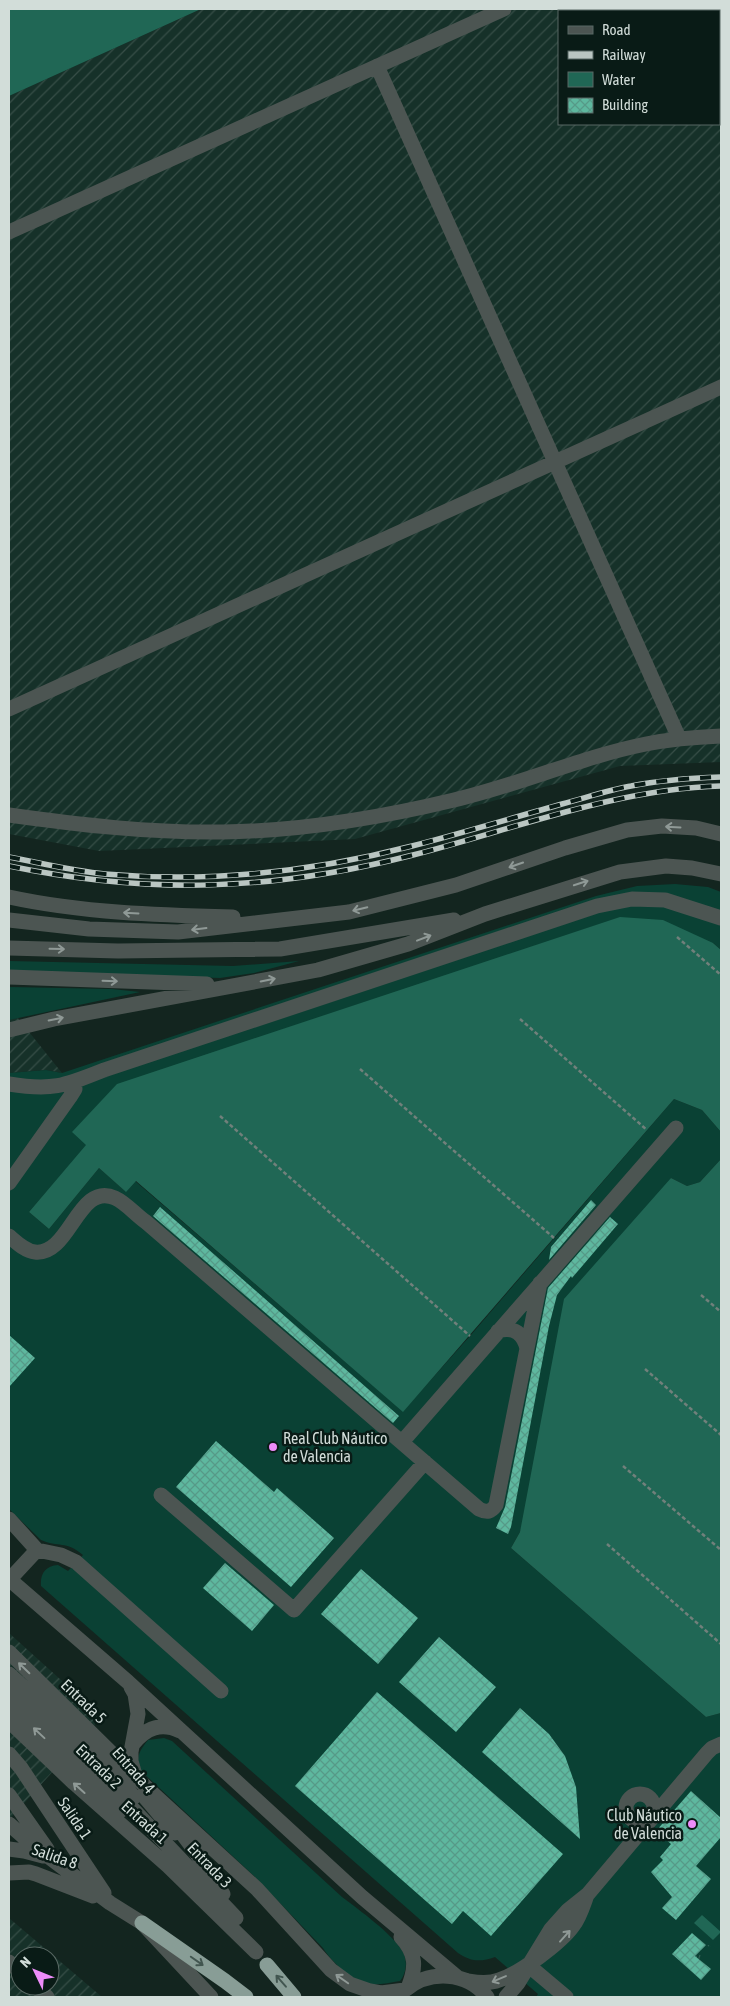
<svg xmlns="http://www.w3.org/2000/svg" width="730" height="2006" viewBox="0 0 730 2006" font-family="'Asap Condensed',sans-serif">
  <defs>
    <pattern id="industrial-furrows" width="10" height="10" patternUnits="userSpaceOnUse" patternTransform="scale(1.25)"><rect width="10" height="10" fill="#163129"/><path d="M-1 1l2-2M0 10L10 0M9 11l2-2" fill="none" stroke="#374e47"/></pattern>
    <pattern id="park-tufts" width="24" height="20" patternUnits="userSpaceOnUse" patternTransform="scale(1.25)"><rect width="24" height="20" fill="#0a4134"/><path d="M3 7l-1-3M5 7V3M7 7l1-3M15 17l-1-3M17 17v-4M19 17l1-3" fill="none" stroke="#2d5c51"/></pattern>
    <pattern id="building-cross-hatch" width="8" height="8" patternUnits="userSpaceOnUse" patternTransform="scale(1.25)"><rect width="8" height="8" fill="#5eb89f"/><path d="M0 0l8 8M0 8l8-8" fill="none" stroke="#569a88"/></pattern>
  </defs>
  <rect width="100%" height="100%" fill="#13251f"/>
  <path fill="url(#industrial-furrows)" fill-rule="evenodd" d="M201 9H721V762L620 766 355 839 99 851 9 834V96ZM559 11H719V124H559Z
    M9 1007 62 1073 46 1070 9 1073Z
    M9 1633 102 1717 9 1820Z
    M9 1918 102 1997H9ZM20 1956H50V1986H20Z"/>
  <path fill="#0a4134" d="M675 884 708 887 721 892V950L713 943 73 1132 87 1145 29 1212 49 1229 99 1168 125 1191 135 1181 403 1411 470 1336 674 1099 702 1110 721 1132V1159L700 1182 687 1186 671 1178 520 1532 511 1548 706 1717 721 1713V1997H536L538 1994 495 1957C481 1962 471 1962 458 1953L41 1586C40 1574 45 1566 58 1565L68 1571 83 1555C66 1540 58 1548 41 1540L9 1509V1073L46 1070 62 1073 596 896 637 886Z
    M9 961 233 966 299 961 254 973 220 978 9 971Z
    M9 987 112 989 140 992 9 1020Z
    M164 1738 172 1741 342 1897C359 1910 393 1934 403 1952 408 1961 406 1974 400 1981 388 1983 372 1987 360 1982 348 1978 330 1959 323 1948L254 1876 139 1769C136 1756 140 1750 148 1740Z"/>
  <path fill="url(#park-tufts)" d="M706 1945H709L714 1950 696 1970 689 1964Z"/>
  <path fill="#206755" d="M9 9H201L9 96Z
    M620 917 663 920 713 943 721 950V1132L702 1110 674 1099 403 1412 136 1181 126 1192 99 1168 49 1229 29 1212 86 1145 72 1132 117 1084Z
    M721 1159V1713L706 1717 511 1548 520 1532 564 1299 671 1178 687 1186 700 1182Z
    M702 1915 721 1932 713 1940 694 1923Z"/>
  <path fill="url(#building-cross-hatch)" d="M591 1200 596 1205 549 1260 551 1247Z
    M160 1207 399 1416 393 1423 153 1216Z
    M610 1217 618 1224 572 1278 571 1276 557 1295 549 1326 511 1527 508 1534 496 1528 505 1507 548 1288Z
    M9 1335 35 1358 9 1387Z
    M216 1441 274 1492 277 1488 334 1538 291 1587 176 1487Z
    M225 1563 274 1605 252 1631 203 1588Z
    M361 1569 418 1618 378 1664 321 1614Z
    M439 1637 496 1687 456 1732 399 1682Z
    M377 1692 563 1854 491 1936 463 1911 452 1924 295 1786Z
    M520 1708 549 1734 565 1756 576 1787 580 1839 482 1752Z
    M691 1791 721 1818V1837L696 1866 711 1879 676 1920 662 1908 672 1897 651 1872 663 1860 660 1857 671 1844 656 1831Z
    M692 1933 706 1945 695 1956 711 1969 701 1980 672 1954Z"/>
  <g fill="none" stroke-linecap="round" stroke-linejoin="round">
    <path stroke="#71807b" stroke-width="2.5" stroke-dasharray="4 2.5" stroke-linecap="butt" d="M677 937 721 975
      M520 1019 647 1130
      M360 1069 554 1238
      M220 1116 470 1336
      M701 1295 721 1312
      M645 1369 721 1435
      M623 1466 721 1550
      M607 1544 721 1644"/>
    <path stroke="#4c5552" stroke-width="15" d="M377 66 679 738
      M9 232 504 9
      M9 709 721 387
      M9 815C80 825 151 833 223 832 301 831 379 818 454 800 519 785 581 757 646 744 671 739 696 737 721 736
      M9 897C83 913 158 915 233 917
      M9 920 89 929 178 932 349 912 456 885 565 848 627 830 662 826 696 828 721 834
      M9 948 118 951 280 949 454 920
      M9 977 207 984
      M9 1030 54 1019 318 970 408 944 485 914 620 872 666 866 692 868 721 874
      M9 1084C52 1091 64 1086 104 1070L597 906 632 899 665 900 721 918
      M9 1183 70 1097 75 1089 74 1082
      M9 1236C16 1242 25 1251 35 1252 70 1256 78 1181 115 1198 126 1203 136 1215 146 1222L479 1509C487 1513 491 1512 496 1505L540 1283
      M498 1331C514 1326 524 1334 527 1349
      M402 1442 676 1128
      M161 1495 294 1610 425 1462
      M9 1519 37 1550 10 1579
      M37 1550 61 1555 76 1562 221 1691
      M9 1579 128 1682 362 1897 457 1977
      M9 1652 150 1791 257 1889 331 1970 350 1984 370 1991 381 1993 405 1990
      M9 1674 99 1756 134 1797
      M9 1687 95 1769 236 1918
      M131 1687 135 1694 138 1714 131 1752V1761L135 1775
      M9 1704 120 1811
      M9 1721 74 1783 168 1866 256 1952
      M133 1744C146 1728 161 1722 180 1731
      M9 1754 21 1768 104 1893
      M626 1808a14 14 0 1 1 28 0a14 14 0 1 1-28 0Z
      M9 1795 47 1849
      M143 1795 175 1833
      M172 1820 193 1848 223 1894
      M9 1824 33 1845 110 1903 142 1923 211 1997
      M9 1849 24 1851 43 1856
      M9 1873 29 1872 36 1874 93 1896
      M401 1937C417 1954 416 1968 408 1988
      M9 1962 20 1972
      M528 1965 566 1997
      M469 1981C479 1983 489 1984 499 1980 519 1974 561 1943 573 1926 580 1917 583 1906 587 1895
      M35 1986 47 1997
      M405 1990C429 1970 467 1971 487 1997
      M506 1997 518 1983 551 1929 568 1910 588 1894 707 1753 712 1748 721 1744"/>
    <path stroke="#889d96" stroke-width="15" d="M142 1923 225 1981 246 1997
      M267 1965 294 1997"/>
    <g stroke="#bac6c2" stroke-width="5.5">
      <path id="rail" d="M9 857C41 863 73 871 105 874 209 883 312 872 412 846 462 833 512 818 562 804 585 798 608 790 631 786 661 780 691 778 721 777
        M9 866C150 895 273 891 413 855 515 829 615 789 721 786"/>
    </g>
    <use href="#rail" stroke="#091b16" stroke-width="4" stroke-dasharray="11" stroke-linecap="butt"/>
  </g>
  <defs><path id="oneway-shaft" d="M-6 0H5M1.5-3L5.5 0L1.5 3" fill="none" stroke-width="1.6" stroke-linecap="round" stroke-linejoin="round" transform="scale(1.25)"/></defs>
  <g stroke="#8f9996">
    <use href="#oneway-shaft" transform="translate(673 827) rotate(-177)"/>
    <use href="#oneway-shaft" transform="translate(516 865) rotate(161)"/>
    <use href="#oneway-shaft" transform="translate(581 883) rotate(-18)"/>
    <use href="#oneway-shaft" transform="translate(360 909) rotate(167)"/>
    <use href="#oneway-shaft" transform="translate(131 913) rotate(-177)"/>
    <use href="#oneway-shaft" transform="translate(199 929) rotate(173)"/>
    <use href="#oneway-shaft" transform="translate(424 938) rotate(-21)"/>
    <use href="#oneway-shaft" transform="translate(57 949) rotate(1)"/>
    <use href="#oneway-shaft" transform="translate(268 980) rotate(-11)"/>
    <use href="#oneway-shaft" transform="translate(110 981) rotate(2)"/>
    <use href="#oneway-shaft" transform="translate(56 1019) rotate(-12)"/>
    <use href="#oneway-shaft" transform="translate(24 1668) rotate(-136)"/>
    <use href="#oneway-shaft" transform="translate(39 1733) rotate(-137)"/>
    <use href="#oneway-shaft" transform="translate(79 1788) rotate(-138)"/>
    <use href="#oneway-shaft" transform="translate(565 1936) rotate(-48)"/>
    <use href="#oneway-shaft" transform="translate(342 1979) rotate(-145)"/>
    <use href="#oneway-shaft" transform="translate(499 1979) rotate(157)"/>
  </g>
  <g stroke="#425650">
    <use href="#oneway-shaft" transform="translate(197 1961) rotate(35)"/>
    <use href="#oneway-shaft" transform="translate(281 1981) rotate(-131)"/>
  </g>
  <g fill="#ed8cf9" stroke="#091b16" stroke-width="2">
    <circle cx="273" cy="1447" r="5"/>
    <circle cx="692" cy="1824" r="5"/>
  </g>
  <g text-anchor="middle" stroke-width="5" stroke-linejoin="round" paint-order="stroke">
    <g font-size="16" fill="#d2ddd9" stroke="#091b16" text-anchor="start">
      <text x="283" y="1444">Real Club Náutico<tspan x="283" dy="18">de Valencia</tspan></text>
      <text x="682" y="1821" text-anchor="end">Club Náutico<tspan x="682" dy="18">de Valencia</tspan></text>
    </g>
    <g font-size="16" fill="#d2ddd9" stroke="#091b16">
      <text transform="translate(84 1701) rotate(44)" y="6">Entrada 5</text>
      <text transform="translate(99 1766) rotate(44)" y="6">Entrada 2</text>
      <text transform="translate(134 1770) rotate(49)" y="6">Entrada 4</text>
      <text transform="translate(75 1818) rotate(56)" y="6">Salida 1</text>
      <text transform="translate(145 1822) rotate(42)" y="6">Entrada 1</text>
      <text transform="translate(55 1856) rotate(19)" y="6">Salida 8</text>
      <text transform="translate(210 1865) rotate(46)" y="6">Entrada 3</text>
    </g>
  </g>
  <rect width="730" height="2006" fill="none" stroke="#d2ddd9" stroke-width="20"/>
  <rect x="558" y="10" width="162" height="115" fill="#091b16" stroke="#596964"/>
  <rect x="568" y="26" width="25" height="8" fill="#4c5552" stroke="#596964"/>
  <text x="602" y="35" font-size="15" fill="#d2ddd9">Road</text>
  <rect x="568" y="51" width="25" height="8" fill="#bac6c2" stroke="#596964"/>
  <text x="602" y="60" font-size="15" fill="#d2ddd9">Railway</text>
  <rect x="568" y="72" width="25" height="15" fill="#206755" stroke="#596964"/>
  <text x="602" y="85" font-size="15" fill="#d2ddd9">Water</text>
  <rect x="568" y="98" width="25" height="15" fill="url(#building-cross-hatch)" stroke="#596964"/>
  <text x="602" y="110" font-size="15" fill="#d2ddd9">Building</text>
  <g transform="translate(35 1971) rotate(313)"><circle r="24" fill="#091b16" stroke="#596964"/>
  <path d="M0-4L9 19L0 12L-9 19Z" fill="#ed8cf9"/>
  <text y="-8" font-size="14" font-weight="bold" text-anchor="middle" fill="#d2ddd9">N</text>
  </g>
</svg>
